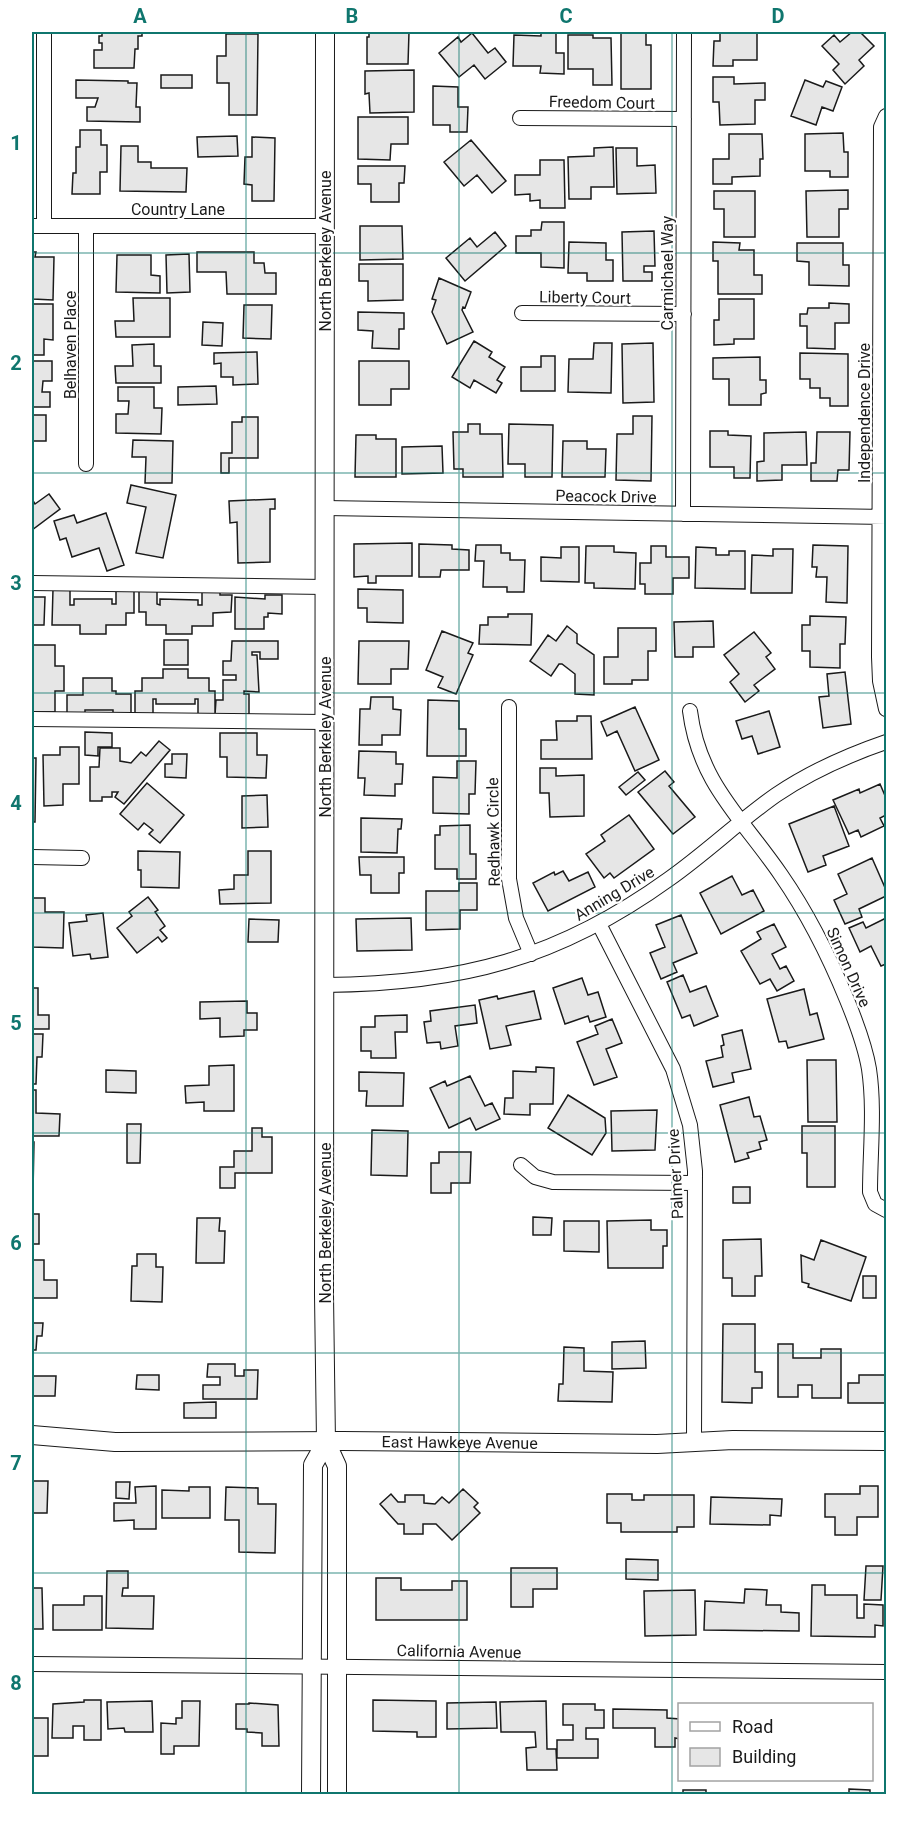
<svg xmlns="http://www.w3.org/2000/svg" width="918" height="1826" viewBox="0 0 918 1826" font-family="Roboto,sans-serif">
  <rect width="100%" height="100%" fill="#fff"/>
  <path fill="#e6e6e6" stroke="#1a1a1a" stroke-width="1.5" d="M102 32H142V36H138V49H135L134 68H94V50H102V43H99V36H102Z
    M369 32H409L408 64H367V37H369Z
    M541 32H556V53H564V74L540 73 541 66H513L514 35 541 36Z
    M621 32H646V45H651V89H621Z
    M720 32H757V60H733V66H713L714 41H720Z
    M852 32H860L874 46 859 60 864 66 845 84 833 70 839 64 822 46 834 35 840 42Z
    M472 33 488 53 495 48 506 62 485 79 474 65 459 77 439 53 458 37 461 42Z
    M226 34H258L257 115H229V83H217V56H226Z
    M568 35H593V38H611L612 85H593V69H568Z
    M414 70V112L370 113 369 93 365 94V71Z
    M161 75H192V88H161Z
    M713 77H734V84L765 83V100H755V124L720 125 719 102H713Z
    M76 80 128 81V83H137L136 107H140V122L87 121V107H95L98 98H76Z
    M805 80 823 87 826 81 842 87 833 111 822 107 816 125 791 116Z
    M433 86 458 87V107H468L467 132H450V125H433Z
    M358 117H408V144H391L390 160 358 159Z
    M80 130H101V145H107V172H100V194H72L73 173H76V147H80Z
    M843 133 844 152H848V177H830V171H805V134Z
    M729 134H762L763 159H760V176L732 177V184H713V159H729Z
    M237 136 238 156 198 157 197 137Z
    M252 137 275 138 274 201H252V185L244 184 245 157H252Z
    M471 140 506 181 492 193 477 175 464 186 444 162Z
    M121 146H138V162H151V168H187L186 192 120 191Z
    M613 147 614 187H591V199H569L568 157 594 156V148Z
    M616 148H637V166L655 165 656 193 617 194Z
    M540 160H564L565 208H540V200L530 201V194L515 195V175H540Z
    M358 166H405L404 183H399V202H371V184H358Z
    M848 190V209H839V237H807L806 191Z
    M714 191H755V237H724V209H714Z
    M542 222H564V268L541 267V253H516V236H531V230H541Z
    M360 226H402L403 259 360 260Z
    M654 231 655 266H644V272H652V281H623L622 232Z
    M495 232 506 246 465 281 446 258 470 238 477 247Z
    M569 242 606 243V260H613V281H587V273H568Z
    M713 242 740 243 739 250H754V275H762V294H718V261H713Z
    M797 243H843V265H849V286L809 285V262L797 261Z
    M32 252H36L35 257H54L53 300 33 299Z
    M197 252H254V263H264L265 273H276V294H227L226 272H197Z
    M189 254 190 292 167 293 166 255Z
    M117 255H151V275L160 276V293L116 292Z
    M359 264H403V300L368 301V281H359Z
    M439 278 471 292 465 308 463 307 462 310 473 332 447 344 432 312 436 300 432 299Z
    M133 298H170V337H116L115 321H134Z
    M719 299H754V339H734V344L714 345V320H719Z
    M829 303 849 304V323H835V349L807 348V326H800V314H807L808 308H829Z
    M32 304H53V340L44 339V355H32Z
    M244 305H272L271 339 243 338Z
    M358 312 404 313V329H399V349L372 348 373 331 358 330Z
    M203 322 223 323 222 346 202 345Z
    M474 341 492 352 489 357 505 367 497 380 502 383 496 393 474 380 470 388 452 377Z
    M594 343H612L611 393 568 392 569 359H593Z
    M653 343 654 402 623 403 622 344Z
    M154 344V366H161V383H116L115 366H133L132 345Z
    M257 352 258 384 233 385V377H221V363L214 364V353Z
    M800 353 848 354V406H830V398H820V388H810V379H800Z
    M541 356H555V391H521V367H541Z
    M760 357V380H766V393L761 394V405H729V379H713V358Z
    M32 361H52V381H43L42 392H50V407H32Z
    M359 361H409V389H391V405H359Z
    M216 386 217 404 178 405V387Z
    M118 387H154V408H162L161 434 116 433V414H128L129 401H118Z
    M32 415H46V441H33L32 470Z
    M633 416H652L651 481 616 480 617 434H633Z
    M242 417H258V458H229V473H221V453H232V422H242Z
    M468 424H480V434H502L503 477H463V469H454L453 432H468Z
    M509 424 553 425 552 477H525V464H508Z
    M710 431H728V435L751 436 750 478H734V467H710Z
    M806 432 807 465H782V480L757 481V462L764 461V433Z
    M817 432H850L849 470H838L837 481H811V463H816Z
    M356 435H376V439H396V477H355Z
    M133 440 173 441 172 483H145L146 457H132Z
    M563 441H587V449H606L605 477H562Z
    M442 446 443 473 402 474V447Z
    M131 485 176 495 163 558 136 553 146 507 127 503Z
    M49 494 60 509 32 530V499L35 504Z
    M275 499V509H270V562L238 563 237 522 230 523 229 501Z
    M106 513 124 565 107 571 99 548 72 557 66 538 60 540 54 521 74 515 77 523Z
    M412 543V576H376V583H368V576L354 577V544Z
    M419 544 452 545V549L469 550V570H441L440 577H419Z
    M476 545H501V553H510V560H525L524 592H507V587H483L484 561H475Z
    M813 545 848 546 847 603 826 602 827 577H816L817 567H812Z
    M586 546H614V552L636 553 635 589 594 588V583H585Z
    M651 546H666V557H689V578H673V594H645V584H640V563H651Z
    M561 547H579V582L541 581V557L561 558Z
    M696 547 716 548V555H729V551H745V589L695 588Z
    M773 549H793L792 593H751L752 555 773 556Z
    M53 589 70 590V605H74V599H112V604H116V590H134V613H126V625H106V634H80V625H52Z
    M358 589 403 590V623L367 622V608H358Z
    M139 590H157V604L160 605V599L198 600V605H202V590H220V595H232L231 612 213 613V626H192V634H166V625H146V612H139Z
    M265 595H282V614L268 613V617H264V629H235V597L265 599Z
    M32 597H45L44 625H32V628Z
    M508 614H532L531 645 479 644 480 625H488V617H508Z
    M810 616 846 617 845 644H840V668L810 667V651H802V625H810Z
    M713 621 714 647H693V657H675L674 622Z
    M567 626 577 634V643L594 655V695L575 694V674L562 664H559L551 676 530 661 548 635 556 641Z
    M618 628H656V651H648V680H632V684H604V657H618Z
    M442 631 473 643 468 653 473 655 456 694 438 687 443 677 426 670Z
    M754 632 771 653 766 657 775 669 754 685 759 691 745 702 730 682 739 674 724 655Z
    M164 640H188V665H164Z
    M232 641H278V659H260V652H252V655H257L259 692 244 691V694H249V715H215L216 700H223V680H236V675H223V661H231Z
    M359 641H409L408 669H391V684H358Z
    M32 645H55V666H64V691H55V712H32Z
    M163 669H188V678H209V691H215V714H198V699H195V704H156V699H153V714H135V691H142V678H163Z
    M845 672 851 724 823 728 819 697 829 696 827 674Z
    M83 678H112V691H116V694H131V713H113V710H85V713H67V695H83Z
    M371 697H393V709L401 710 400 735H382V745H359L360 709H370Z
    M428 700 459 701V729H466V756H427Z
    M635 707 659 760 635 771 617 731 607 736 601 722Z
    M769 711 780 747 758 754 752 736 742 739 736 721Z
    M577 716H591L592 759H541V740H557L556 721H577Z
    M85 732 112 733V747H98V756L85 755Z
    M220 733H257V755H267L266 778 227 777V757H220Z
    M159 741 170 750 124 804 115 797 118 792H112V797H102V801H90V767H99L100 748H120V761L131 763 141 752 146 756Z
    M60 747H79V784H63V805L44 806 43 755H60Z
    M359 751 396 752V764H403L402 784H395V796L364 795 365 778H358Z
    M172 754H187L186 778 165 777V764H172Z
    M32 758H36L35 822H32Z
    M457 761H476L475 794H469V814L433 813V777L457 778Z
    M540 768H556V776L584 775V816L550 817 549 793H540Z
    M665 771 674 782 669 786 695 817 673 834 638 792Z
    M638 772 645 780 626 795 619 787Z
    M147 783 184 815 160 843 149 834 153 830 144 823 138 830 120 814Z
    M880 784 886 798V815L880 818 884 826 861 837 858 830 849 834 833 800 859 789 860 793Z
    M267 795 268 827 242 828V796Z
    M834 806 849 846 823 856 826 865 808 872 789 824Z
    M629 815 654 849 614 878 610 873 604 878 586 854 605 841 601 835Z
    M361 818 402 819 401 829H398L397 853 361 852Z
    M470 825V854H476V879H457V869H435V835H440V826Z
    M138 851 180 852 179 888 141 887V870H138Z
    M248 851H271V903L220 904 219 890 234 889V875H248Z
    M359 857H404V873H399V893H371V875H360Z
    M872 858 886 890V896L859 909 862 917 845 924 834 900 847 894 838 874Z
    M563 871 569 881 588 872 595 887 548 911 533 883 554 872 555 875Z
    M732 876 742 895 753 890 764 911 721 934 700 893Z
    M459 883H477V910H460V929L426 930V891H459Z
    M148 897 158 910 155 912 165 926 160 930 167 938 162 942 158 937 137 953 117 928 132 916 129 912Z
    M32 898H45V912H64L63 948 32 947Z
    M103 913 108 957 91 959 90 954 73 956 69 923 87 921 86 915Z
    M681 915 697 953 673 963 677 972 661 979 650 953 665 947 656 925Z
    M411 918 412 950 357 951 356 919Z
    M886 918V964L881 966 871 946 860 952 849 928 863 922 866 928Z
    M249 919 279 920 278 942H248Z
    M774 924 786 947 772 954 780 969 786 966 794 981 777 991 770 979 760 984 741 951 761 939 757 932Z
    M683 975 690 992 706 986 718 1016 694 1026 690 1015 682 1018 667 982Z
    M582 978 588 995 598 992 606 1017 590 1022 588 1016 565 1024 553 988Z
    M32 988H38V1015H49V1029H32Z
    M804 989 810 1015 817 1013 824 1039 788 1048 786 1041 779 1042 767 999Z
    M534 991 541 1019 506 1026 511 1045 490 1049 479 1000 497 996 498 999Z
    M247 1001V1013H257V1030H244V1036L220 1037V1018L200 1019V1002Z
    M475 1005 477 1023 455 1026 458 1046 441 1049 440 1042 427 1043 424 1022 431 1021 430 1011Z
    M407 1015V1032H395L396 1058H371V1051H361V1027H375V1016Z
    M612 1019 622 1043 606 1049 617 1077 594 1085 577 1042 598 1034 595 1026Z
    M742 1030 751 1069 732 1073 734 1082 713 1087 706 1061 723 1057 721 1046 724 1045 722 1035Z
    M32 1034H43L42 1057H37L36 1084H32Z
    M807 1060H836L837 1122H808Z
    M234 1065V1111H204V1102L186 1103 185 1086 209 1085V1066Z
    M536 1067 554 1068 553 1104H530V1115L504 1114 505 1098H513V1071L536 1072Z
    M106 1070 136 1071V1093L106 1092Z
    M359 1072 404 1073 403 1106H366L367 1091H359Z
    M470 1076 485 1106 492 1103 500 1119 476 1130 470 1118 449 1128 430 1088 445 1081 447 1086Z
    M32 1090H36V1113L60 1114 59 1136H32Z
    M568 1095 605 1118 606 1133 592 1155 548 1128Z
    M749 1097 754 1117 760 1116 767 1140 759 1142 761 1149 747 1153 749 1158 735 1162 720 1105Z
    M657 1110 655 1150 612 1151 611 1111Z
    M127 1124H141L140 1163H127Z
    M802 1126H835V1187H807V1153H802Z
    M252 1128H262V1137H272V1173H235V1188H220V1167H234V1151H252Z
    M372 1130 408 1131 407 1176 371 1175Z
    M32 1142H34L33 1191H32Z
    M439 1152H471L470 1183H451V1193H431V1163H439Z
    M733 1187H750V1203H733Z
    M32 1214H39V1244H32Z
    M533 1217 552 1218 551 1235H533Z
    M197 1218H220L219 1231H225L224 1263H196Z
    M651 1220V1230H667V1246H663V1268H608L607 1221Z
    M564 1221H599V1252L564 1251Z
    M761 1239 762 1276H755V1296H732V1278H723V1240Z
    M821 1240 866 1257 851 1301 808 1287 809 1284 802 1282 801 1255 814 1260Z
    M137 1254H156V1267H163L162 1302 131 1301 132 1266H137Z
    M32 1260H44V1280H57V1298H32Z
    M863 1276H876V1298H863Z
    M32 1323H43L42 1336H37L36 1350H32Z
    M723 1324H755V1372H762V1388H752V1403L722 1402Z
    M645 1341 646 1368 612 1369V1342Z
    M778 1344H793V1358H821V1349H841V1398H812V1385H798V1397H778Z
    M564 1347 584 1348V1371L613 1372 612 1402 558 1401 559 1384H563Z
    M32 1356V1376H56L55 1396H32Z
    M208 1364H235V1376H244V1370H258L257 1399H203V1385H220V1377H207Z
    M137 1375H159V1390L136 1389Z
    M859 1375H886V1403H848V1383H859Z
    M216 1402V1418H184V1403Z
    M32 1481H48L47 1513H32Z
    M116 1482H130L129 1499 116 1498Z
    M156 1486V1529H134V1520L114 1521V1503H136L135 1487Z
    M860 1486H878V1517H857V1535H835V1517H825V1494H860Z
    M189 1487H210V1518H162V1490L189 1491Z
    M226 1487 258 1488V1504H276L275 1553 239 1552V1520H225Z
    M463 1489 478 1503 474 1507 480 1513 452 1540 436 1524H423V1534H404V1524H398L380 1504 391 1494 398 1502H405V1495H424V1503L435 1504 442 1497 449 1503Z
    M607 1494H632V1500H644V1495H694V1527H677V1532H621V1523H607Z
    M711 1497 782 1499 781 1516 770 1515V1525L710 1524Z
    M626 1559 658 1560V1580L626 1579Z
    M866 1566H883L881 1600H864Z
    M511 1568H557V1589H533V1607H511Z
    M107 1571H128V1588H123L122 1596H154L153 1629 106 1628Z
    M376 1578H401V1590H452V1581H467V1620H376Z
    M812 1585H825V1595H857V1618H864V1604L883 1605V1626L875 1625V1637L811 1636Z
    M32 1588H42L43 1629H32Z
    M745 1589 767 1590 766 1605H781V1612L799 1613V1631L704 1630 705 1601 744 1603Z
    M695 1590 696 1635 645 1636 644 1591Z
    M84 1596H102V1630H53V1605H84Z
    M84 1700H101V1740H84V1726H73V1738H52L53 1704 84 1702Z
    M373 1700 436 1701V1737H417V1732L373 1731Z
    M152 1701 153 1732H125L124 1728 108 1729 107 1702Z
    M182 1701H200L199 1746H174V1754H161V1723L176 1724V1718H182Z
    M546 1701 547 1749H556L557 1770H527L526 1748 536 1747 535 1732H501L500 1702Z
    M496 1702 497 1728 447 1729V1703Z
    M249 1703 278 1705 279 1746H262V1733L247 1732V1729H236V1704H249Z
    M563 1704H595V1710H604V1728H586V1739H598V1758H557V1740H573V1725H563Z
    M613 1709 667 1710V1718L680 1719V1739L675 1738V1747H655V1728H613Z
    M33 1718H48V1756H33Z
    M849 1789 870 1790V1794H849Z
    M683 1790H706V1794H683Z"/>
  <g fill="none" stroke-linecap="round" stroke-linejoin="round">
    <g stroke="#1a1a1a" stroke-width="16">
      <path id="minor" d="M886 116 881 127 879 657 880 681 886 709
        M520 118 684 119
        M32 226H325
        M44 226V32
        M86 226V464
        M522 313 684 314
        M325 508 886 517
        M683 514 684 32
        M32 583 325 587
        M509 707V879L516 918 531 954
        M690 711C699 783 742 818 781 875 808 914 829 956 847 1000 856 1022 865 1045 869 1069 875 1109 870 1152 870 1192L875 1204 886 1210
        M32 719 324 722
        M32 857 82 858
        M599 924 673 1069 690 1125 695 1171 694 1442
        M325 985C460 984 558 959 669 879 706 853 739 821 776 795 810 772 848 755 886 742
        M521 1165 535 1177 553 1182 695 1183
        M32 1664 886 1672"/>
    </g>
    <g stroke="#1a1a1a" stroke-width="20">
      <g id="tertiary">
        <path d="M325 32 324 1295 326 1442 337 1466V1794"/>
        <path id="s1" d="M32 1435 115 1442 342 1441 657 1444 733 1440 886 1441"/>
        <path d="M311 1794 313 1465 326 1442"/>
      </g>
    </g>
    <use href="#minor" stroke="#fff" stroke-width="14"/>
    <use href="#tertiary" stroke="#fff" stroke-width="18"/>
  </g>
  <path fill="none" stroke="#0f766e" stroke-width="1.5" stroke-opacity="0.55" d="M246 32V1794M459 32V1794M672 32V1794M32 253H886M32 473H886M32 693H886M32 913H886M32 1133H886M32 1353H886M32 1573H886"/>
  <g text-anchor="middle" stroke-width="4.5" stroke-linejoin="round" paint-order="stroke">
    <g font-size="16" fill="#1a1a1a" stroke="#fff">
      <text transform="translate(602 102) rotate(1)" y="6">Freedom Court</text>
      <text x="178" y="215">Country Lane</text>
      <text transform="translate(325 251) rotate(-90)" y="6">North Berkeley Avenue</text>
      <text transform="translate(667 273) rotate(-90)" y="6">Carmichael Way</text>
      <text transform="translate(585 297) rotate(1)" y="6">Liberty Court</text>
      <text transform="translate(70 345) rotate(-90)" y="6">Belhaven Place</text>
      <text transform="translate(864 413) rotate(-90)" y="6">Independence Drive</text>
      <text transform="translate(606 496) rotate(1)" y="6">Peacock Drive</text>
      <text transform="translate(325 737) rotate(-90)" y="6">North Berkeley Avenue</text>
      <text transform="translate(493 832) rotate(-91)" y="6">Redhawk Circle</text>
      <text transform="translate(614 893) rotate(-31)" y="6">Anning Drive</text>
      <text transform="translate(849 967) rotate(66)" y="6">Simon Drive</text>
      <text transform="translate(675 1174) rotate(-93)" y="6">Palmer Drive</text>
      <text transform="translate(325 1223) rotate(-90)" y="6">North Berkeley Avenue</text>
      <text dy="6" stroke="none"><textPath href="#s1" startOffset="428">East Hawkeye Avenue</textPath></text>
      <text transform="translate(459 1651) rotate(1)" y="6">California Avenue</text>
    </g>
  </g>
  <rect width="918" height="1826" fill="none" stroke="#ffffff" stroke-width="66"/>
  <rect x="678" y="1703" width="195" height="78" fill="#ffffff" stroke="#a3a3a3" stroke-width="1.5"/>
  <rect x="690" y="1722" width="30" height="9" fill="#ffffff" stroke="#a3a3a3" stroke-width="1.5"/>
  <text x="732" y="1733" font-size="18" fill="#1a1a1a">Road</text>
  <rect x="690" y="1748" width="30" height="18" fill="#e6e6e6" stroke="#a3a3a3" stroke-width="1.5"/>
  <text x="732" y="1763" font-size="18" fill="#1a1a1a">Building</text>
  <rect x="33" y="33" width="852" height="1760" fill="none" stroke="#0f766e" stroke-width="2"/>
  <g font-size="20" text-anchor="middle" font-weight="bold" fill="#0f766e">
    <text x="140" y="23">A</text>
    <text x="352" y="23">B</text>
    <text x="566" y="23">C</text>
    <text x="778" y="23">D</text>
    <text x="16" y="150">1</text>
    <text x="16" y="370">2</text>
    <text x="16" y="590">3</text>
    <text x="16" y="810">4</text>
    <text x="16" y="1030">5</text>
    <text x="16" y="1250">6</text>
    <text x="16" y="1470">7</text>
    <text x="16" y="1690">8</text>
  </g>
</svg>
